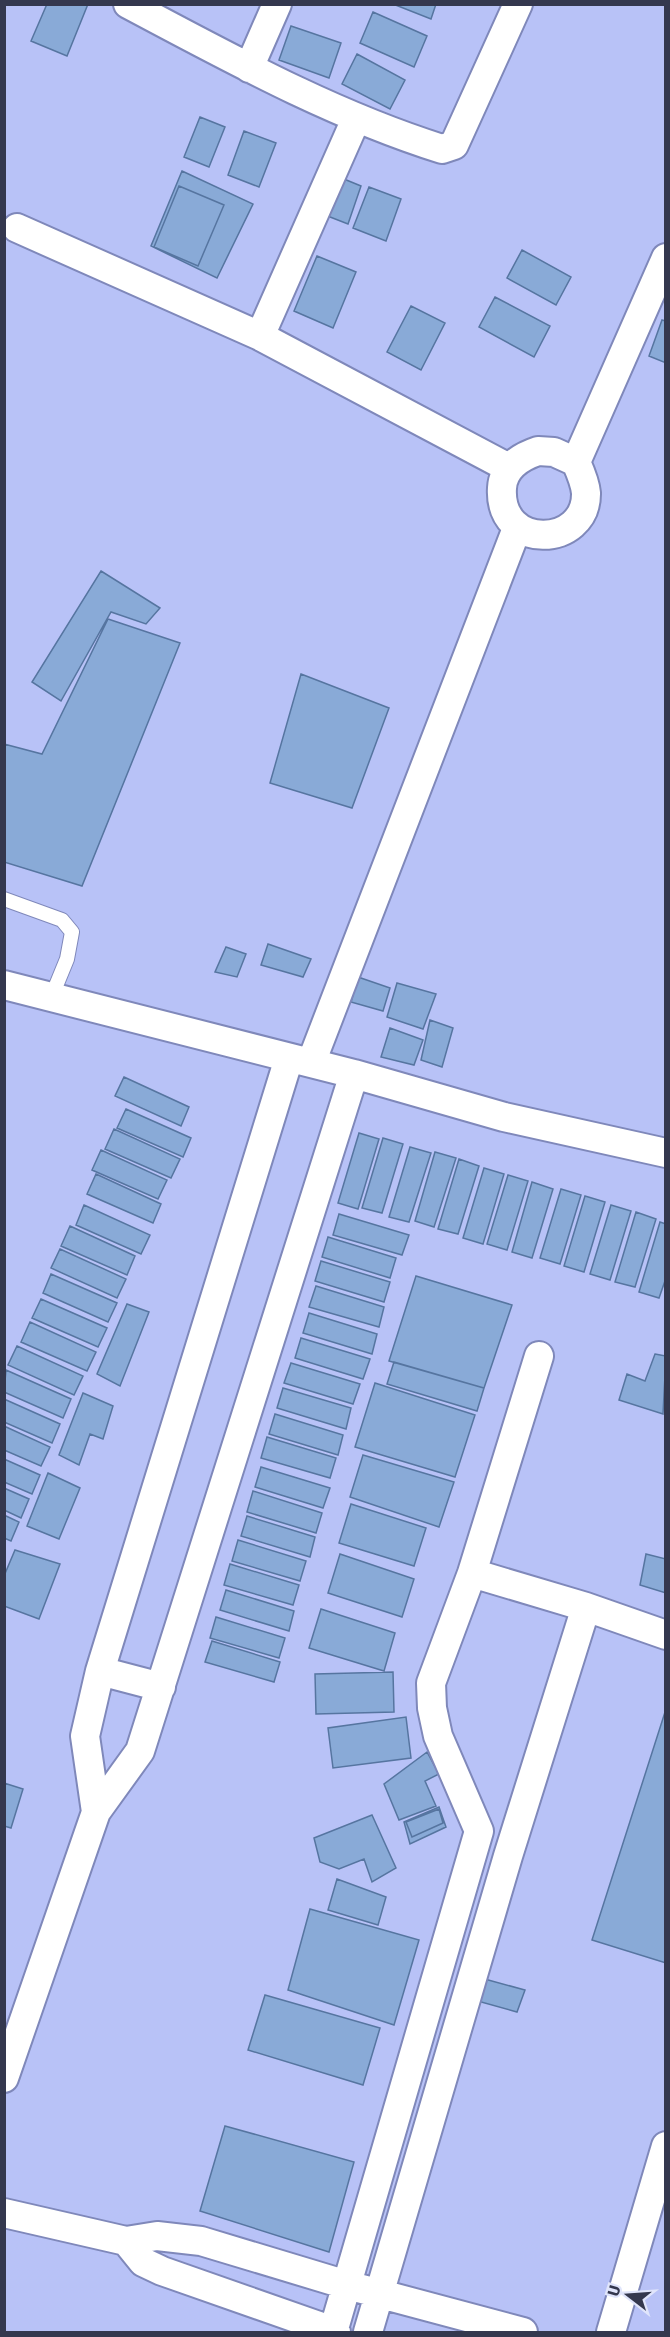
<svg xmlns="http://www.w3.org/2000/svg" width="670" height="2337" viewBox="0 0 670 2337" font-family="'Fira Sans',sans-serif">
  <rect width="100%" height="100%" fill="#b8c2f7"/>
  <path fill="#89aad7" stroke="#5675a0" stroke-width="1.5" d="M47 4H88L67 56 31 41Z
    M393 4H436L431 19Z
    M373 12 427 36 414 67 360 43Z
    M291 26 341 43 329 78 279 60Z
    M357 54 405 80 390 109 342 84Z
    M200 117 225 127 209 167 184 157Z
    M244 131 276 143 259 187 228 175Z
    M182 171 253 204 217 278 151 246Z
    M339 177 361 186 348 224 325 215Z
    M179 186 224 205 198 266 154 247Z
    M369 187 401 199 386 241 353 228Z
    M522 250 571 277 556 305 507 278Z
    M317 256 356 272 333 328 294 311Z
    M495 297 550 326 534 357 479 327Z
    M411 306 445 323 421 370 387 352Z
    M662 320 666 321V363L649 356Z
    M101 571 160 608 146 624 111 612 61 701 32 682Z
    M108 619 180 643 82 886 4 862V744L42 754Z
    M301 674 389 708 352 808 270 783Z
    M268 944 311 959 303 977 261 965Z
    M226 947 246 954 237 977 215 972Z
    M358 977 390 988 383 1011 351 1002Z
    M397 983 436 994 423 1029 387 1017Z
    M430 1020 453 1028 442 1067 421 1060Z
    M390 1028 423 1040 414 1065 381 1057Z
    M124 1077 189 1107 181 1126 115 1096Z
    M126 1109 191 1138 183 1157 117 1128Z
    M114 1129 180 1159 171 1178 105 1149Z
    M359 1133 379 1139 358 1209 338 1203Z
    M383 1138 403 1144 382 1213 362 1208Z
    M410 1147 431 1153 409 1222 389 1217Z
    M101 1150 167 1180 158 1199 92 1170Z
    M435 1152 456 1158 434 1227 415 1221Z
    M459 1159 479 1166 458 1234 438 1229Z
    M484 1168 504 1174 483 1244 463 1238Z
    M96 1174 161 1204 153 1223 87 1194Z
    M508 1175 528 1181 507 1250 487 1244Z
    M532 1182 553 1189 532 1258 512 1252Z
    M561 1189 581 1195 560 1264 540 1258Z
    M585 1196 605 1202 584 1272 564 1266Z
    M84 1205 150 1235 141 1254 76 1225Z
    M611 1205 631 1211 610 1280 590 1274Z
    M636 1212 656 1219 635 1287 615 1282Z
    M339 1214 409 1235 402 1255 333 1235Z
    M660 1222 666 1224V1278L659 1298 639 1292Z
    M70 1226 135 1256 127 1275 61 1246Z
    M328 1237 396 1258 390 1278 322 1257Z
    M60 1249 126 1279 117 1298 51 1268Z
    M321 1261 390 1282 384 1302 315 1281Z
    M51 1274 117 1303 108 1322 43 1293Z
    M416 1276 512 1305 484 1388 389 1361Z
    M316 1286 384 1307 379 1327 309 1307Z
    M41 1299 107 1328 98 1347 32 1318Z
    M127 1304 149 1312 120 1386 97 1374Z
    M309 1313 377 1334 372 1354 303 1333Z
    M30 1322 96 1352 87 1371 21 1342Z
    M301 1338 370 1359 363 1379 295 1358Z
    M17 1346 83 1376 74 1395 8 1365Z
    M655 1354 666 1356 663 1414 619 1400 627 1374 645 1381Z
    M394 1362 484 1388 477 1411 387 1384Z
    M291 1363 360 1384 353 1404 284 1383Z
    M6 1370 71 1399 63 1418 4 1392Z
    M375 1383 475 1415 455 1477 355 1447Z
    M283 1388 351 1408 346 1429 277 1408Z
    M83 1393 113 1406 103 1439 90 1434 79 1465 59 1455Z
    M4 1399 60 1424 52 1443 4 1422Z
    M275 1414 343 1435 338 1455 269 1434Z
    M4 1426 50 1447 41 1466 4 1450Z
    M267 1437 336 1458 330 1478 261 1458Z
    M363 1455 454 1482 439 1527 350 1497Z
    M4 1459 40 1475 32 1494 4 1482Z
    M261 1467 330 1488 323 1508 255 1487Z
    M48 1473 80 1488 59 1539 27 1526Z
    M4 1488 29 1499 21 1518 4 1510Z
    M253 1491 322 1513 316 1533 247 1512Z
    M351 1504 426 1528 414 1566 339 1543Z
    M4 1515 19 1522 11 1541 4 1538Z
    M247 1516 315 1537 310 1557 241 1536Z
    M238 1540 306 1561 300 1581 232 1561Z
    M15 1550 60 1564 39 1619 4 1606V1576Z
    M340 1554 414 1579 402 1617 328 1593Z
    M646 1554 666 1559V1593L640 1585Z
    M230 1564 299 1585 293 1605 224 1585Z
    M226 1590 294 1611 289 1631 220 1610Z
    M321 1609 395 1633 384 1671 309 1648Z
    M216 1617 285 1638 279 1658 210 1638Z
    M212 1641 280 1662 274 1682 205 1662Z
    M393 1672 394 1712 316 1714 315 1674Z
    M666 1709V1963L592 1940Z
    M406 1717 411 1758 333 1768 328 1728Z
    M427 1752 439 1774 425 1781 436 1806 399 1820 384 1784Z
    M4 1783 23 1789 11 1828 4 1826Z
    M439 1807 446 1827 410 1844 404 1822Z
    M439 1809 443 1823 412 1837 406 1822Z
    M372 1815 396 1868 372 1882 364 1859 339 1869 320 1862 314 1838Z
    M337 1879 386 1897 378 1925 328 1910Z
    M310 1909 419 1940 394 2025 288 1990Z
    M481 1978 525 1990 517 2012 474 2000Z
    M265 1995 380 2028 363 2085 248 2050Z
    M225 2126 354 2162 329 2252 200 2211Z"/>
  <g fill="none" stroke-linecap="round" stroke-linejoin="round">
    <g stroke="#7f88ba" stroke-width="16">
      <path id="service" d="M4 899 62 920 72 932 67 959 51 998"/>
    </g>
    <g stroke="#7f88ba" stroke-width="32">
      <path id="minor" d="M128 4C230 58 331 114 442 149L454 145 518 4
        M249 68 277 4
        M17 228 260 336 509 468
        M260 336 356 119
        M538 451 554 452 576 462C580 471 585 482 586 493 587 548 498 551 502 488 503 468 520 457 538 451Z
        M576 462 666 258
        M4 985 354 1074 504 1117 666 1153
        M311 1063 517 528
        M472 1573 586 1607 666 1635
        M100 1671 161 1687
        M96 1812 85 1736 100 1671 289 1058
        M4 2078 96 1812 140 1751 354 1074
        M4 2213 126 2241 157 2236 201 2241 347 2285 523 2332
        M126 2241 143 2262 162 2271 336 2332
        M333 2332 479 1831 438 1736 432 1708 431 1683 472 1573 539 1356
        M368 2332 508 1856 586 1607
        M611 2332 666 2146"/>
    </g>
    <use href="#service" stroke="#fff" stroke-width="14"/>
    <use href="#minor" stroke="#fff" stroke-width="28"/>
  </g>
  <rect width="670" height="2337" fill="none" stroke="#34384e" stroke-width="12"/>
  <g transform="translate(628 2295) rotate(287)" stroke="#e0e5fb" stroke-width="4.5" paint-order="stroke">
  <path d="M0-4.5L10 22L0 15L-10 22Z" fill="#34384e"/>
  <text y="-9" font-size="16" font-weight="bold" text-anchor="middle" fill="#34384e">U</text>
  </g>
</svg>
